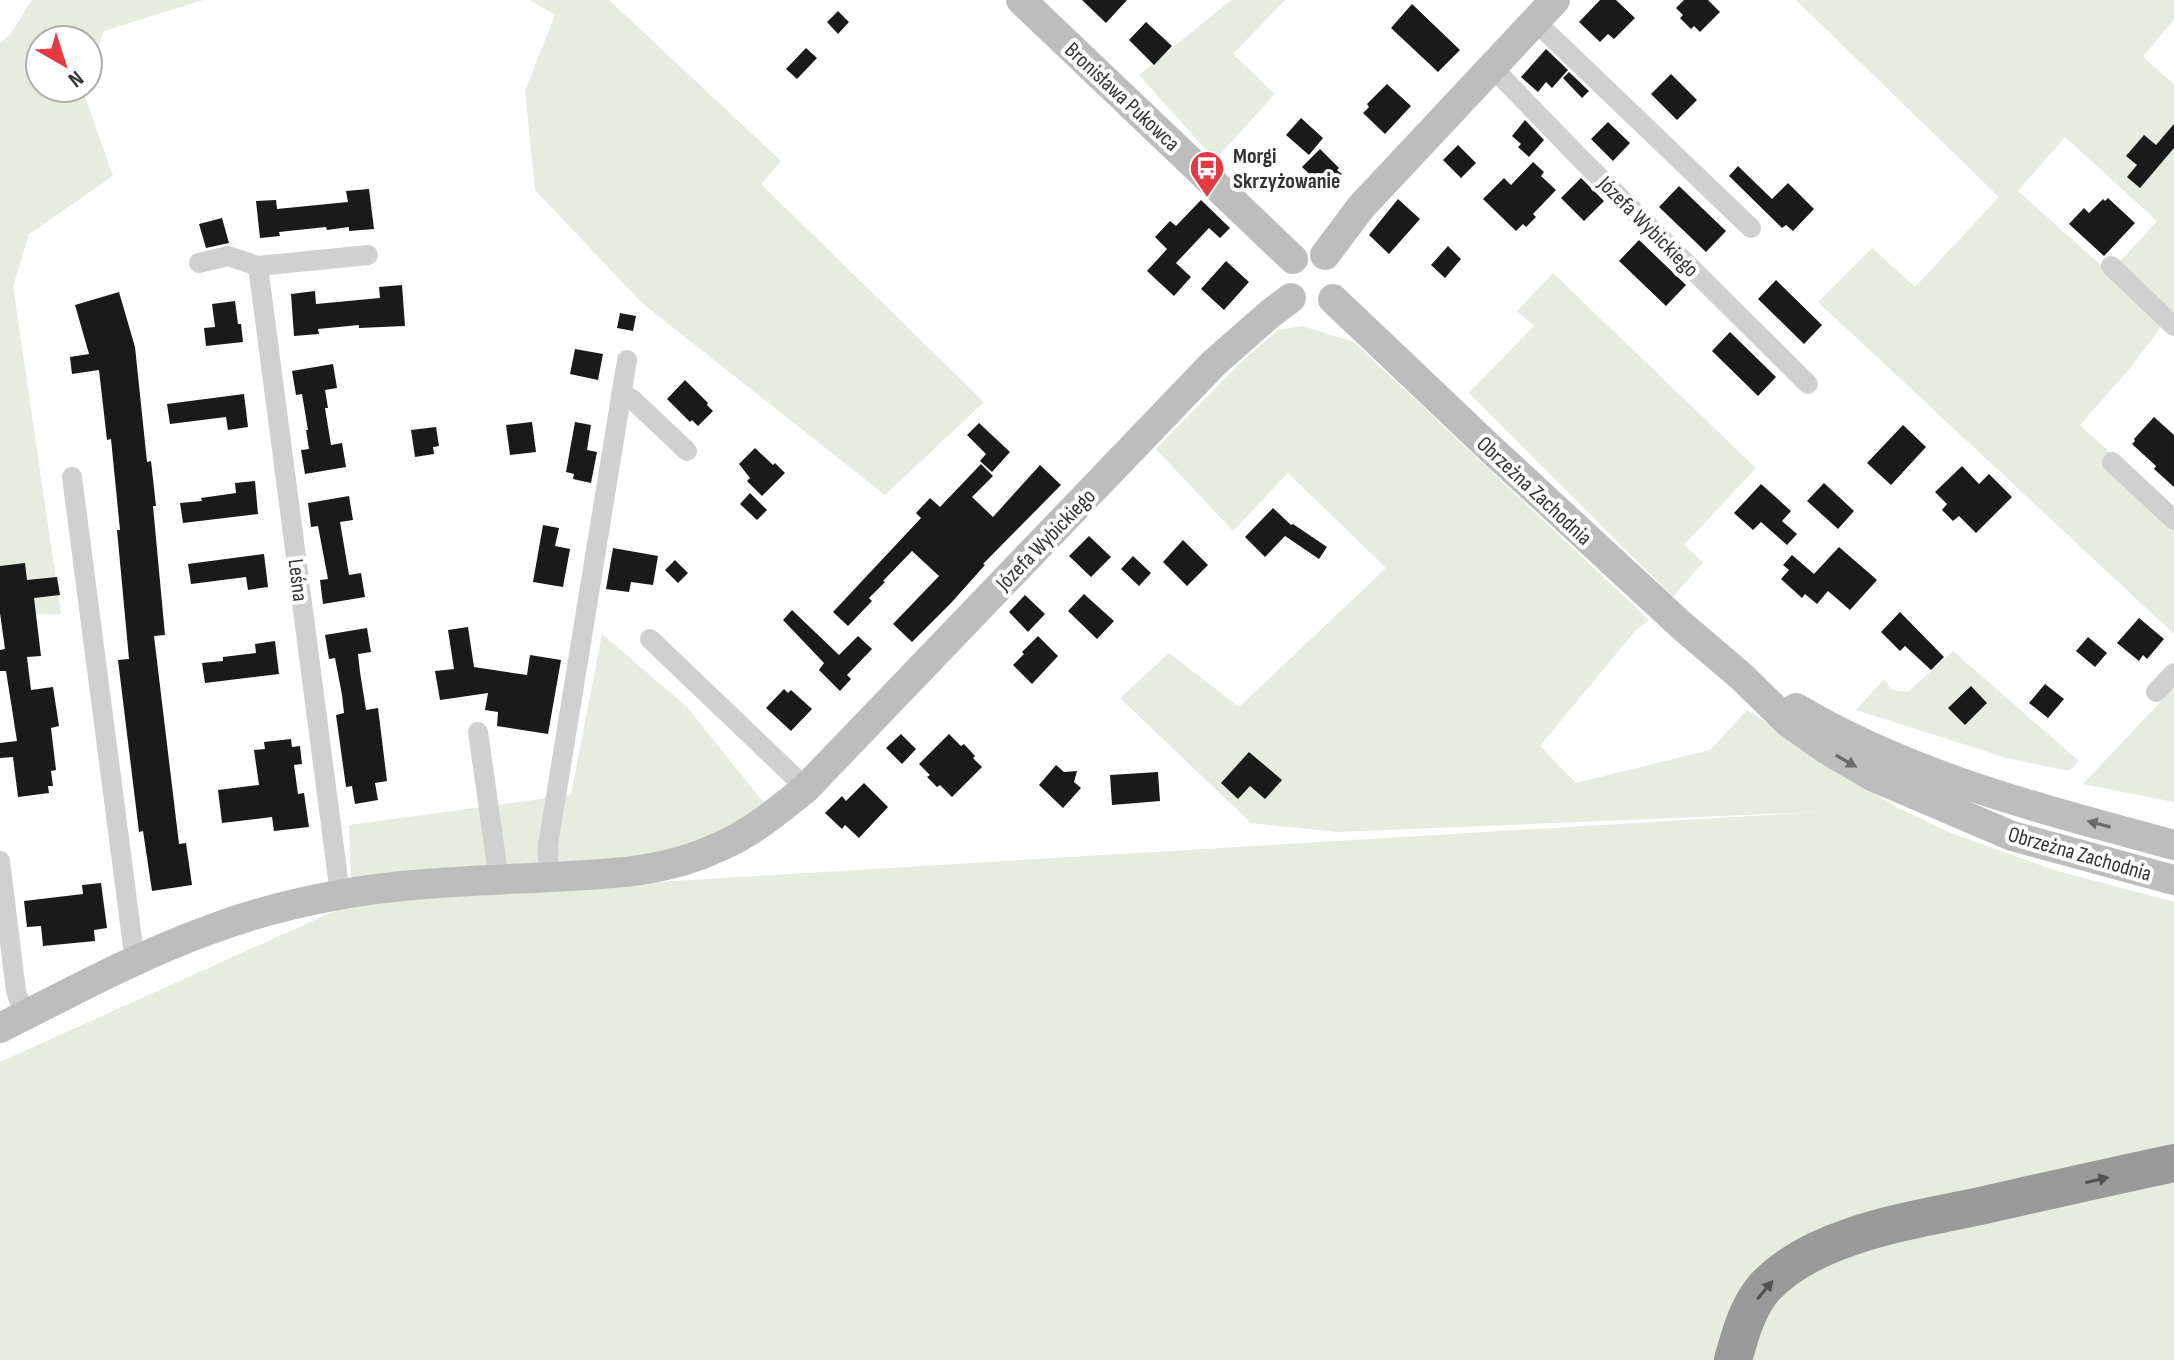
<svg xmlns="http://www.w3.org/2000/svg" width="2174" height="1360" viewBox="0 0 2174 1360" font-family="'Sofia Sans Condensed',sans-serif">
  <rect width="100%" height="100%" fill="#fff"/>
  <path fill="#e6ecdf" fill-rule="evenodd" d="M32 0H203L104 31 88 70V40H40V88H82L113 176 29 234 13 286 61 614 0 615V43L10 35Z
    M530 0H609L781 161 761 184 984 402 885 495 642 303 535 190 525 91 555 15Z
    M1231 0H1285L1233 54 1275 94 1215 160 1139 75Z
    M1796 0H2174V19L2143 57 2174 84V321L2164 323 2130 368 2080 425 2174 511V634L1818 302 1872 248 1915 287 1999 197ZM2065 137 2157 221 2117 265 2103 267 2018 191Z
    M1553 273 1756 468 1684 545 1703 562 1673 597 1469 393 1534 326 1517 311Z
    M1302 326 1354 342 1649 620 1636 630 1540 746 1576 783 1710 750 1747 710 1896 807 1951 833 2054 870 2174 902V1149L1825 1235 1724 1360H0V1062L359 900 1818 812 1337 832 1251 823 1120 698 1169 653 1239 707 1386 568 1288 473 1233 531 1156 449 1240 363 1278 330Z
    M602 634 687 707 768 808 714 838 648 857 351 883 349 825 571 795Z
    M1953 651 2079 761 2069 771 2007 758 1856 710 1884 679 1892 690 1908 692Z
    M2174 687V802L2083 784 2164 698Z
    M2174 1178V1360H1750L1760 1328 1773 1304 1791 1283 1862 1249Z"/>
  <path fill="#1a1a1a" d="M1082 0H1127L1106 23Z
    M1600 0H1616L1635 18 1614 39 1608 34 1600 42 1579 22Z
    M1684 0H1708L1720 12 1700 32 1694 26 1691 29 1680 18 1683 15 1676 8Z
    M1412 4 1460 50 1438 72 1391 28Z
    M838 11 849 22 838 34 827 22Z
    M1146 22 1172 46 1154 65 1129 40Z
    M806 48 817 58 797 79 786 69Z
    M1546 49 1568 70 1552 88 1546 82 1538 92 1521 77Z
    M1569 72 1589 91 1582 98 1563 78Z
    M1671 74 1697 100 1677 120 1651 94Z
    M1387 84 1411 106 1385 134 1363 113 1369 107 1367 104Z
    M1301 118 1323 138 1309 155 1286 135Z
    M1525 120 1544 140 1529 157 1518 147 1521 144 1512 136Z
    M1608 122 1630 143 1613 161 1591 139Z
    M2174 124V148L2140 188 2127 177 2137 165 2126 156 2144 135 2156 145Z
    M1458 145 1476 163 1461 178 1443 160Z
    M1320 149 1339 168 1337 170 1342 174 1331 185 1327 181 1322 186 1302 167Z
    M1533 162 1544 172 1541 176 1556 190 1533 214 1536 217 1526 227 1523 224 1516 231 1483 199 1504 178 1511 185Z
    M1738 166 1772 199 1788 183 1814 209 1793 231 1786 225 1782 228 1729 176Z
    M1581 178 1604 201 1584 221 1561 198Z
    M1679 186 1726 231 1706 252 1659 207Z
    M369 189 374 229 349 231V227L327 230 326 227 279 232 280 236 260 238 256 201 276 200 277 209 348 202 346 191Z
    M2108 198 2135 223 2104 256 2069 224 2084 208 2089 213 2103 199 2105 201Z
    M1398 199 1420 219 1389 254 1369 235Z
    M1201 200 1230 228 1220 238 1209 228 1176 263 1191 277 1174 296 1147 271 1167 249 1155 237 1170 221 1176 226Z
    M222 218 229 243 206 248 199 224Z
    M1639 240 1686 285 1666 306 1619 261Z
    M1448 246 1461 259 1445 278 1431 265Z
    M1226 261 1249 282 1224 310 1201 289Z
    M1776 280 1822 325 1804 344 1758 299Z
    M402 285 405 326 359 328V325L318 329 319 334 294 336 291 294 315 291 316 304 380 298 379 287Z
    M119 292 135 347 147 462 151 461 156 506H153L165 635 154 636 179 844 186 843 192 885 152 891 143 831 139 832 118 660 129 659 117 530H120L111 439 107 440 99 370 72 374 70 357 89 354 75 305Z
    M235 301 238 324H241L243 342 206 346 204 328 215 327 212 304Z
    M620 313 636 316 633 331 617 328Z
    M1730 332 1776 377 1758 396 1712 351Z
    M575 349 603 354 598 380 570 374Z
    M333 364 337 388 325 390 328 408H325L331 445 342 443 346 467 305 474 301 450 309 449 306 430H308L302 394 296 395 292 371Z
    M685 380 708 403 707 405 713 411 698 426 692 420 690 422 667 399Z
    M244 394 248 427 228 430 226 417 170 424 167 404Z
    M2154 417 2174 435V487L2154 469 2156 466 2132 444 2135 441 2134 439Z
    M532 422 536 452 510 455 506 425Z
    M575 422 591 425 587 450 597 452 591 483 573 479 574 474 566 472Z
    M979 423 1010 452 992 472 980 461 986 454 967 435Z
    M1903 425 1926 447 1891 485 1867 463Z
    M436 427 439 446 433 447 434 454 415 457 411 430Z
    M755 448 773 465 775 463 785 473 762 496 747 481 750 478 739 464Z
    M981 464 993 476 972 497 993 517 1040 465 1061 485 983 564 985 565 951 603 912 642 893 624 939 576 912 551 883 581 885 582 869 598 872 601 848 626 833 612 921 518 916 513 930 498 940 507Z
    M1962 466 1979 484 1989 474 2012 497 1976 533 1959 516 1953 521 1942 510 1947 504 1935 492Z
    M255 481 258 514 183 523 180 503 202 501 201 498 236 493 235 483Z
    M1824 483 1854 511 1838 529 1807 501Z
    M1761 484 1791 511 1782 521 1797 534 1787 545 1761 522 1753 530 1734 513Z
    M750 493 767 510 757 520 740 504Z
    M349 496 353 520 340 522 349 575 361 573 365 597 323 604 320 580 328 579 318 526 311 527 308 503Z
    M1273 508 1291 525 1293 524 1327 547 1319 559 1285 536 1265 557 1245 537Z
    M543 525 559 528 555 546 570 549 563 587 533 582Z
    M1089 536 1111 557 1091 577 1069 556Z
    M1183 540 1208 565 1187 586 1163 562Z
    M1839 547 1877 580 1850 610 1828 591 1817 604 1805 594 1802 598 1781 579 1789 570 1783 565 1792 555 1814 574Z
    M613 548 658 556 653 585 631 582 629 592 606 589Z
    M264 554 268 587 248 590 246 577 191 584 188 564Z
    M1133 556 1151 573 1139 586 1121 569Z
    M675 560 688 573 678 583 665 570Z
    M25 563 27 580 57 577 60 595 34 598 41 656 27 657 31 690 53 687 59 726 51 728 56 770 51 771 53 786H48L49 793 18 797 13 757 0 758V743L17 741 6 671H0V650L5 649 0 613V566Z
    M1084 594 1114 621 1097 639 1068 611Z
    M1025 595 1045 614 1028 632 1009 612Z
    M792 610 839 655 858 636 872 649 847 675 851 679 840 691 819 670 824 663 783 620Z
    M1900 612 1944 657 1931 670 1905 646 1900 651 1881 632Z
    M2139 618 2164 639 2147 659 2143 655 2139 661 2117 643Z
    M468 627 474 667 527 675 530 655 561 660 548 734 497 726 498 712 485 710 488 693 440 700 435 671 454 669 448 630Z
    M367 628 371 652 358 654 360 672 366 710 378 708 387 781 375 783 378 800 355 804 352 786 346 787 336 715 344 713 342 695 335 658 329 659 325 635Z
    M1038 636 1058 656 1032 684 1013 665 1024 654 1022 652Z
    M2088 637 2107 653 2095 667 2076 651Z
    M275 641 279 674 205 683 202 663 223 661V657L256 653 255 644Z
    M2045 684 2064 699 2048 718 2029 703Z
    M1971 686 1987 703 1965 725 1948 708Z
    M784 689 788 693 791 690 812 709 791 731 766 708Z
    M901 734 916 749 902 764 886 748Z
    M949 734 961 746 964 744 975 756 973 758 982 767 952 797 940 785 937 787 927 777 930 775 919 764Z
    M291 739 292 747 300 746 302 764 294 765 298 794 304 793 309 827 274 831 272 817 222 823 218 790 259 785 254 750 265 749 264 742Z
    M1249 752 1282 780 1265 799 1250 786 1238 799 1221 783Z
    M1056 765 1064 772 1077 771 1074 782 1081 788 1063 808 1039 785Z
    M1158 772 1160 801 1112 805 1110 775Z
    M864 783 888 807 859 838 845 825 842 829 825 813 842 796 846 801Z
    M101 883 107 928 94 930 95 941 43 946 41 926 27 927 24 901 83 894 82 885Z"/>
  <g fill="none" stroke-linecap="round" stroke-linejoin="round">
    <path stroke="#d0d0d0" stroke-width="20" d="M1535 21 1751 228
      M1492 67 1578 156 1808 384
      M199 263 228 256 258 266 368 255
      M258 266 340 894
      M2111 266 2174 326
      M621 394 632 399 687 451
      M2112 462 2174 520
      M72 477 135 962
      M650 639 806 788
      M2156 692 2174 673
      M478 732 499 880
      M0 861 16 991 25 1016
      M548 877V845L627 360"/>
    <path stroke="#bdbdbd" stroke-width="30" d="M1021 0 1293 259
      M1325 255 1361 207 1555 0
      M1333 299 1493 451 1681 625 1742 677 1788 722 1826 749 1874 777 2012 836 2174 880
      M1796 708C1914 778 2043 809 2174 845
      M0 1028C68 994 137 956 209 930 251 914 294 903 338 895 407 882 479 881 549 877 609 874 666 873 721 846 753 832 779 810 806 788L1214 363 1271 313 1291 298"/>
    <path stroke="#9a9a9a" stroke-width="38" d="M1733 1360C1740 1335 1747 1308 1764 1288 1815 1232 1918 1220 1989 1204 2051 1190 2112 1176 2174 1163"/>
  </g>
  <defs><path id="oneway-solid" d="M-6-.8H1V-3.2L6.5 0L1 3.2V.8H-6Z" transform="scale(2)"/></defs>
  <g fill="#6a6a6a">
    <use href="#oneway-solid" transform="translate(1846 761) rotate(30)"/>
    <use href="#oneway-solid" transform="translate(2099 824) rotate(-165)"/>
  </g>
  <g fill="#525252">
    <use href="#oneway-solid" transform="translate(2097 1180) rotate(-13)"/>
    <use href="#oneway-solid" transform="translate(1765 1290) rotate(-50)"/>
  </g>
  <defs>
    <g id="bus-pin" transform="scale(1.8)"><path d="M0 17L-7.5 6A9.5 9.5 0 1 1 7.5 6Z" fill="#e63946" stroke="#fff"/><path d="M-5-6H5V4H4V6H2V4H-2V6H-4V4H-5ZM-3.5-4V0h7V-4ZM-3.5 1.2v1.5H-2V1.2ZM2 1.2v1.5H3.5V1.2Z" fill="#fff"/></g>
  </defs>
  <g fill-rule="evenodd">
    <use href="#bus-pin" x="1207" y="168"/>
  </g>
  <g text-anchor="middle" stroke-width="8" stroke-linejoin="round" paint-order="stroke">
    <g font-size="22" fill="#333" stroke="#fff">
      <text transform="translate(1123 96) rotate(43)" y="8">Bronisława Pukowca</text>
      <text transform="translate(1649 226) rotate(45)" y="8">Józefa Wybickiego</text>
      <text transform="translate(1535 490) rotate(43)" y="8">Obrzeżna Zachodnia</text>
      <text transform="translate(1045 539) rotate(-46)" y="8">Józefa Wybickiego</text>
      <text transform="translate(299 580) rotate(83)" y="8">Leśna</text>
      <text transform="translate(2080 853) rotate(16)" y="8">Obrzeżna Zachodnia</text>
    </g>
    <g font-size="22" font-weight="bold" fill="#333" stroke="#fff" text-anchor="start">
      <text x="1233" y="163">Morgi<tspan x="1233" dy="25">Skrzyżowanie</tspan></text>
    </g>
  </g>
  <g transform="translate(64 64) rotate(141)"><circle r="38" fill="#ffffff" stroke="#adadad" stroke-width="2"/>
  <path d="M0-6L14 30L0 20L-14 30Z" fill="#e63946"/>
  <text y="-12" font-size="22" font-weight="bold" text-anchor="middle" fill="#333333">N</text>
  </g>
</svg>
